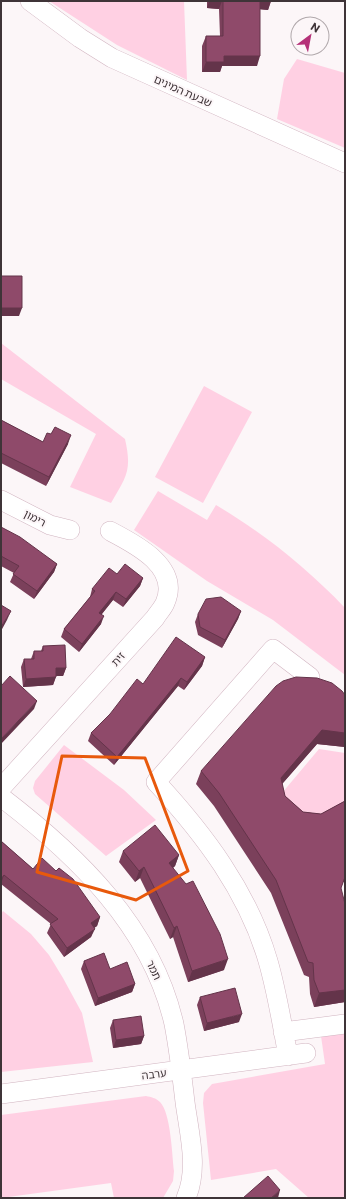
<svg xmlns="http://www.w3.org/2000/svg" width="346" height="1199" viewBox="0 0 346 1199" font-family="Commissioner,'Noto Sans Hebrew',sans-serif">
  <rect width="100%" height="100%" fill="#fcf6f8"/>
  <path fill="#ffd0e3" d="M49 1H184L187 80 117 45Z
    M297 59 345 73V148L277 119 284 79Z
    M1 343 125 439C132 470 127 476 111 503L70 487 96 434 1 379Z
    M204 386 252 412 203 503 155 477Z
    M158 491 207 520 216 505C263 533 307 568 345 608V675L273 620 207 581 134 530Z
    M64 745 124 790 156 820 106 856 35 794 33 788 35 781Z
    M319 749 345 753V806L316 822 300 820 282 793Z
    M3 911 31 934 49 955 63 978 82 1013 93 1062 1 1072V914Z
    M345 1033V1198H309L276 1169 211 1180 203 1103 204 1093 212 1084 325 1064 321 1036Z
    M146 1096C151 1097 156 1098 160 1102 171 1113 172 1155 174 1171L173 1181 163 1198H114L111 1183 1 1198V1115Z"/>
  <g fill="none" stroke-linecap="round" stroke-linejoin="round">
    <g stroke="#d1b4c0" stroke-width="20">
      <path id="minor" d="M30 1 80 38 112 58 345 163
        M1 500 50 525 70 530
        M1 788 155 618C158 613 163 608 165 603 181 567 135 544 110 531
        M1 797C77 855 152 927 174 1024 179 1050 182 1076 185 1102 189 1133 199 1168 186 1198
        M283 1032 345 1024
        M288 1056C282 1024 277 992 268 961 248 892 204 834 156 782L273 649 310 677
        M1 1094 306 1053"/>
    </g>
    <use href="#minor" stroke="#fff" stroke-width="19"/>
  </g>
  <path fill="#7b405b" d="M207 1H271L268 10 260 9 257 66H222L220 72H202V46L206 36H220L219 9 207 8Z
    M1 420 43 442 68 444 46 486 1 463Z
    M1 527 57 564 54 572 34 599 10 582 14 573 1 566Z
    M117 574 143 578 140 586 123 607 113 600 102 614 101 624 79 652 61 637 64 629 90 597 92 589Z
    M241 611 238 619 222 648 198 635 195 622 198 614Z
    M43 646 66 668 63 676H56L53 685 23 687 21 667 24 659H31L34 651H41Z
    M205 657 202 666 184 690 178 686 114 765 88 741 91 733 143 684Z
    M345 695V747L317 744 282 784 285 796 303 812 321 814 345 801V881L343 882 341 888 345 1002 314 1007 310 994 309 977 304 975 271 893 214 806 196 784 201 771Z
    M1 841 33 869 100 917 97 926 94 928 91 937 64 957 47 933 51 924 1 884Z
    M123 851 179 855 175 866 173 868 224 970 188 982 173 937 170 939 140 878 135 882 119 862Z
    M84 961 110 969 135 984 132 992 95 1006 81 969Z
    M200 997 239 1022 204 1031 197 1005Z
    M113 1020 144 1036 141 1044 113 1048 110 1028Z"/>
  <path fill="#64344a" d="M209 1H222L219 9 207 8Z
    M259 1H271L268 10 256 9Z
    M224 56H260L257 66H222L220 72H202L206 62Z
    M1 308H22L19 316H1Z
    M71 435 68 444 46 486 49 477Z
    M57 564 54 572 34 599 37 591Z
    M143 578 140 586 123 607 126 599Z
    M116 592 113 600 96 621 99 613Z
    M11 611 7 620 1 631V627Z
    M241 611 238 619 222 648 225 640Z
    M104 616 101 624 79 652 82 644Z
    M205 657 202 666 184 690 187 682Z
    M56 668H66L63 676H53Z
    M56 677 53 685 23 687 26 679Z
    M181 678 178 686 114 765 117 757Z
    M37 701 34 709 1 744V739Z
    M322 730 345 733V747L317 744 276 791 281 778Z
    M179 855 175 866 165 874 169 863Z
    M144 867 140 878 135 882 139 871Z
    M4 875 1 884V879Z
    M100 917 97 926 88 932 91 923Z
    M177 926 173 937 170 939 174 928Z
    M95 929 91 937 64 957 67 948Z
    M228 959 224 970 188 982 192 971Z
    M135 984 132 992 95 1006 98 998Z
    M345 990V1002L314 1007 319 993Z
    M242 1014 239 1022 204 1031 207 1023Z
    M144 1036 141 1044 113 1048 116 1040Z
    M280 1190 278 1198H271Z"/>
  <path fill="#8f4a6a" stroke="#64344a" d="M223 1H260V56H224V62H206V36H223Z
    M1 276H22V308H1Z
    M1 420 43 442 47 433 51 434 55 427 71 435 49 477 1 453Z
    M1 527 20 537 57 564 37 591 13 574 19 566 1 556Z
    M125 564 143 578 126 599 116 592 99 613 104 616 82 644 64 629 95 591 92 589 109 568 117 574Z
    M221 597 241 611 225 640 200 627 198 614 206 599Z
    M1 605 11 611 1 627Z
    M176 637 205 657 187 682 181 678 117 757 91 733 110 714 137 679 143 684Z
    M65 645 66 668H56V677L26 679 24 659H34V651H43V646Z
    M10 676 37 701 1 739V686Z
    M296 677 317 678 332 683 342 691 345 695V733L322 730 281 778 285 796 303 812 321 814 345 801V877L341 888 345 904V990L319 993 314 980 313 963 308 962 276 880 219 793 201 771 276 686 283 681Z
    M155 825 179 855 169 863 186 884 193 881 220 934 228 959 192 971 177 926 174 928 144 867 139 871 123 851Z
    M1 841 33 869 42 858 56 871 59 868 73 879 100 917 91 923 95 929 67 948 50 924 58 919 4 875 1 879Z
    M104 953 110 969 127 962 135 984 98 998 84 961Z
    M235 988 242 1014 207 1023 200 997Z
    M141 1016 144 1036 116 1040 113 1020Z
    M268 1176 280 1190 271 1198H243Z"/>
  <path fill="none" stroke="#e8590c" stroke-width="3" stroke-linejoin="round" d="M62 756 145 758 188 871 136 900 37 872Z"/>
  <g text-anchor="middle" stroke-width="4" stroke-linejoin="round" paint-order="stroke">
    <g font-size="11" fill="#3f3438" stroke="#fcf6f8">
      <text transform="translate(183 91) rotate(24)" y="4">שבעת המינים</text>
      <text transform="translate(35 518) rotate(27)" y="4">רימון</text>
      <text transform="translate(118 659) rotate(-48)" y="4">זית</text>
      <text transform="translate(154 970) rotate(65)" y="4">תמר</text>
      <text transform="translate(154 1074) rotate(-7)" y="4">ערבה</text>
    </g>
  </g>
  <rect width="346" height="1199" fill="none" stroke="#3f3438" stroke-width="4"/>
  <g transform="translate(310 36) rotate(32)"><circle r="19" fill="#fcf6f8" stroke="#b0a8ab"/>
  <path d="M0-3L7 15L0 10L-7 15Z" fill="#b53178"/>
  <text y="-6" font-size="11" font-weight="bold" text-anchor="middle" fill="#3f3438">N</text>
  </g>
</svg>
